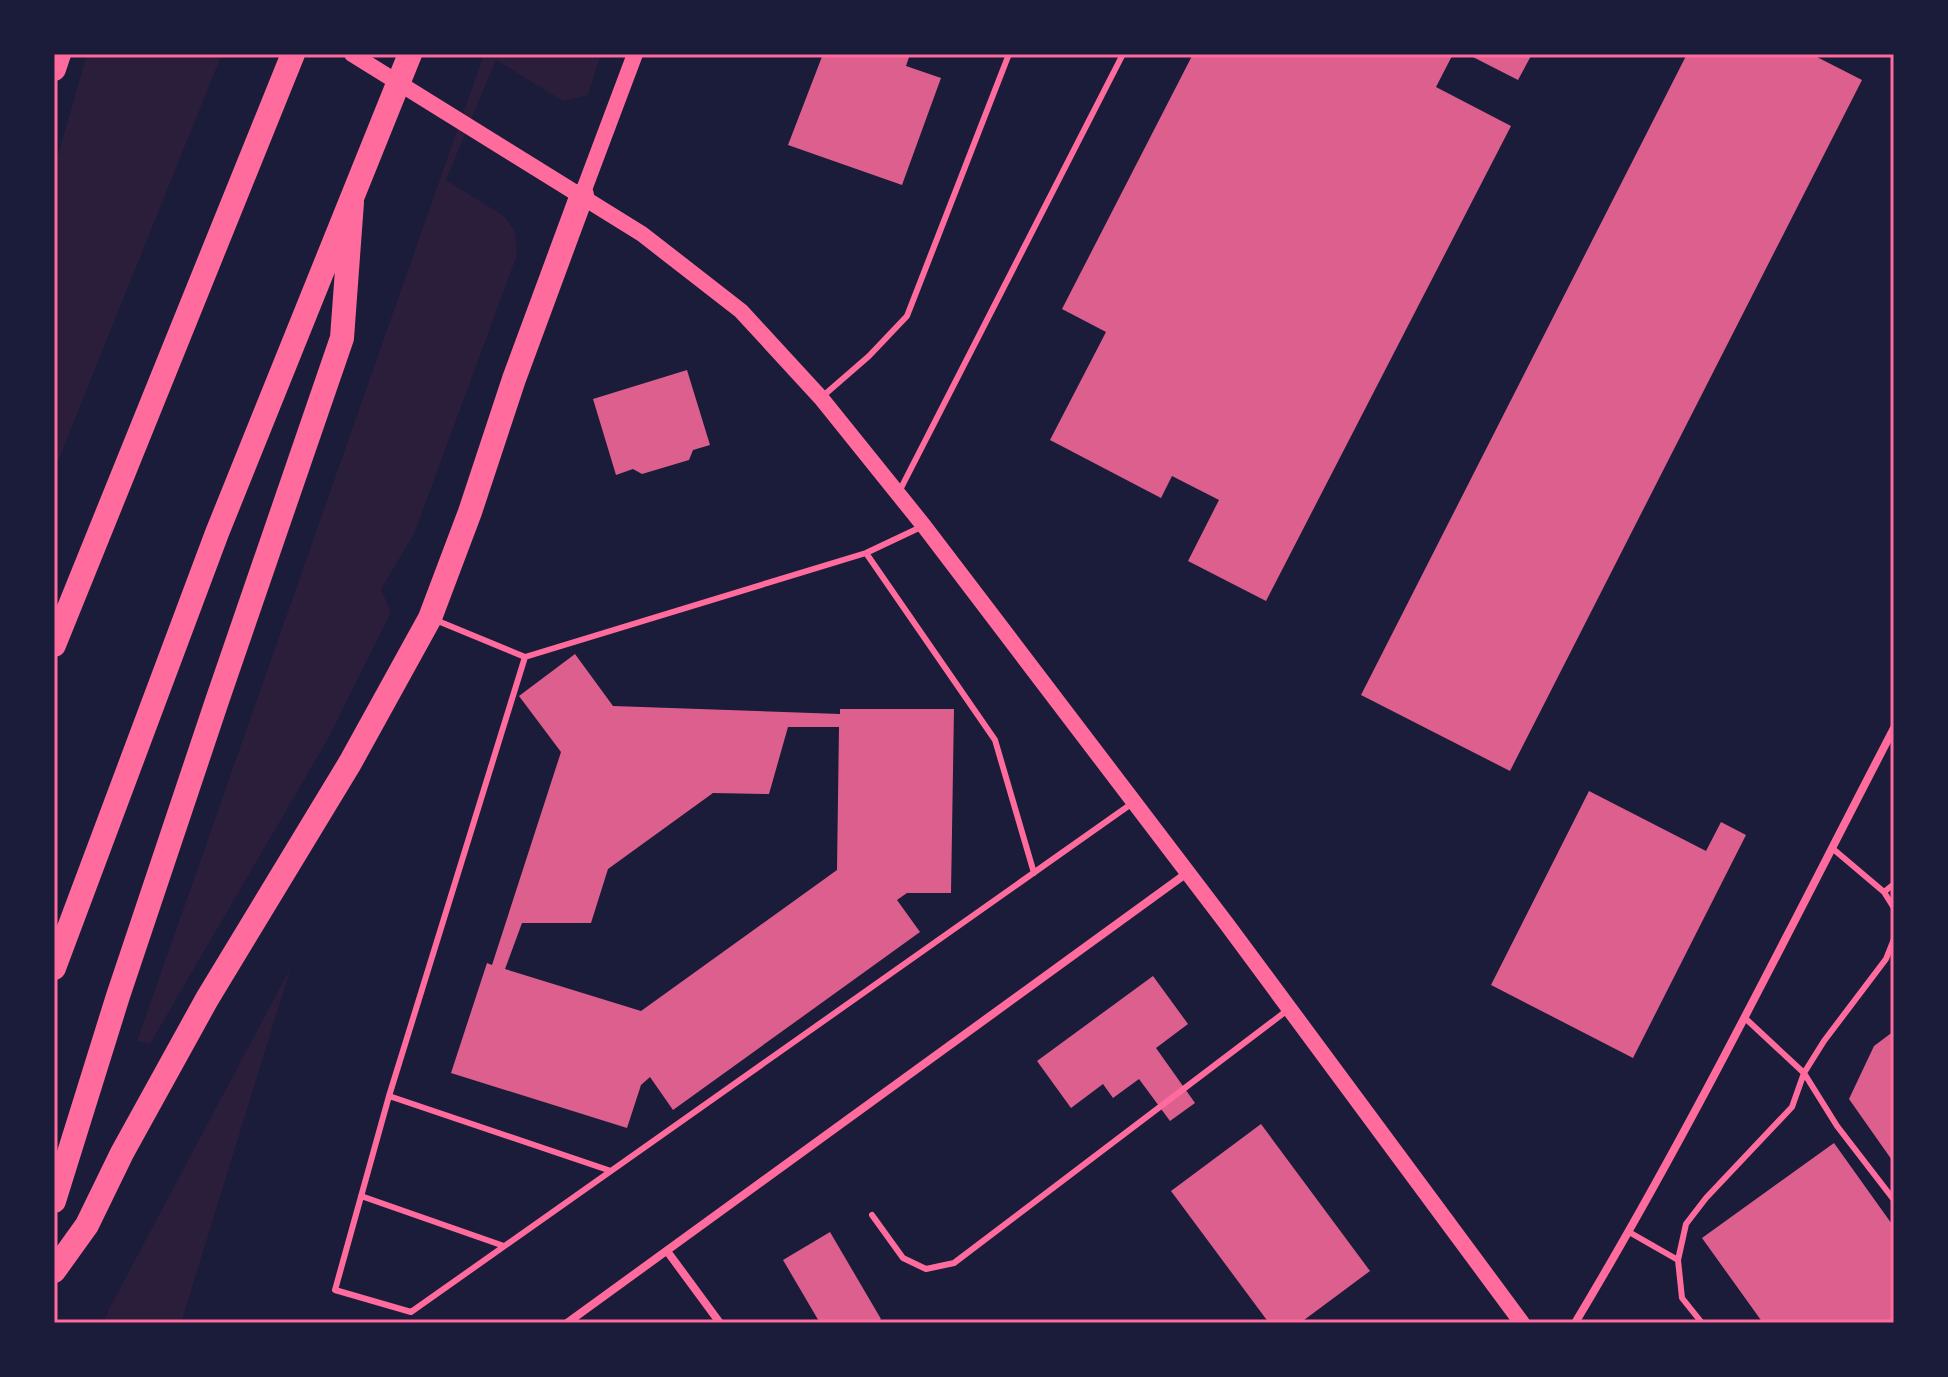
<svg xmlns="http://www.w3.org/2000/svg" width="1948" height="1377" font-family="Barlow,sans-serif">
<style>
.green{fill:#2a1e3b}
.building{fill:#dd5f8e;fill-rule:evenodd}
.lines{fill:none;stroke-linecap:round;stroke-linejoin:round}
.service{stroke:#ff6b9d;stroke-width:6}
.minor{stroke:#ff6b9d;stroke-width:8}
.secondary{stroke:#ff6b9d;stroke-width:16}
.motorway{stroke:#ff6b9d;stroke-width:24}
.neatline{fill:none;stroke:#ff6b9d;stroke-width:3}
</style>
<rect width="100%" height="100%" fill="#1b1b3a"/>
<path class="green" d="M 87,54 L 222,54 L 54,471 L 54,169 Z
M 484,54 L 601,54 L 588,95 L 563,101 L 496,60 L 446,180 L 504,216 L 515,231 L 517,255 L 414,534 L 381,589 L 391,612 L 328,739 L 150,1044 L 137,1041 Z
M 291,967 L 181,1323 L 104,1323 L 109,1309 Z"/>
<path class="building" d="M 823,54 L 910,54 L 906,66 L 941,78 L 902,185 L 788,145 Z
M 1193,54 L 1453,54 L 1436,87 L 1511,126 L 1266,601 L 1188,561 L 1219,500 L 1172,476 L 1161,498 L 1050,440 L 1106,332 L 1062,309 Z
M 1467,54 L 1532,54 L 1518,80 Z
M 1687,54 L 1811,54 L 1862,80 L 1510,771 L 1361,695 Z
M 687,370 L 710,445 L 693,450 L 689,460 L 642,474 L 633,469 L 616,475 L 593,399 Z
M 575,654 L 613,706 L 840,714 L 840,709 L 954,709 L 951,893 L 907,893 L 897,900 L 920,932 L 673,1110 L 650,1077 L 641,1085 L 627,1128 L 451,1073 L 487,963 L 492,965 L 561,752 L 519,696 ZM 788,727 L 839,727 L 837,870 L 641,1011 L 505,969 L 522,923 L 591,923 L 608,869 L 713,793 L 769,794 Z
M 1589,791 L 1706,851 L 1721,822 L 1746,835 L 1633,1058 L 1491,985 Z
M 1153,976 L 1188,1024 L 1156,1048 L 1195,1103 L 1170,1121 L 1139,1079 L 1113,1098 L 1103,1084 L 1071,1108 L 1037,1061 Z
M 1894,1031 L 1894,1163 L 1849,1099 L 1874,1046 Z
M 1261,1124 L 1370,1271 L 1300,1323 L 1269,1323 L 1171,1191 Z
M 1834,1143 L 1894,1227 L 1894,1323 L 1763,1323 L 1702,1238 Z
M 830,1232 L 881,1319 L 875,1323 L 820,1323 L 783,1260 Z"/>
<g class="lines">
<path class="service" d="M 823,396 L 869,356 L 907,316 L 1009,54
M 900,490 L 1123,54
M 866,553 L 995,740 L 1034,873
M 433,619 L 525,657 L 866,553 L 921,527
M 525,657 L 389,1096 L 335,1290 L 411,1312 L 1134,802
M 1832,848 L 1884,892 L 1894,908
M 1884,892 L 1894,884
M 1894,939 L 1886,959 L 1824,1041 L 1804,1073 L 1837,1126 L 1894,1200
M 389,1096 L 611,1171
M 361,1196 L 504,1246
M 872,1215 L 903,1258 L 926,1269 L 954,1263 L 1289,1009
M 1629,1232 L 1678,1260
M 1702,1323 L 1682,1298 L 1678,1260 L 1686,1224 L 1706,1198 L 1792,1107 L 1804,1073 L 1745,1018"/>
<path class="minor" d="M 667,1251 L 720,1323
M 567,1323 L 1187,873
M 1575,1323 C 1691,1130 1790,928 1894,728"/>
<path class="secondary" d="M 352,54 L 642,234 L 741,311 L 821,398 L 924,526 L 1226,923 L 1522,1323
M 582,195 L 635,54"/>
<path class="motorway" d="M 54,69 L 59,54
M 54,645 L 293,54
M 54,968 L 217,533 L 410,54
M 54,1201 L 118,996 L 218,698 L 342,338 L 352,202
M 54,1271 L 87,1225 L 122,1153 L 207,999 L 350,763 L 430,618 L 470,512 L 514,379 L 582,195"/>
</g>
<rect width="1948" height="1377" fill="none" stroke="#1b1b3a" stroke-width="112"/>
<rect x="56" y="56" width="1836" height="1265" class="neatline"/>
</svg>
